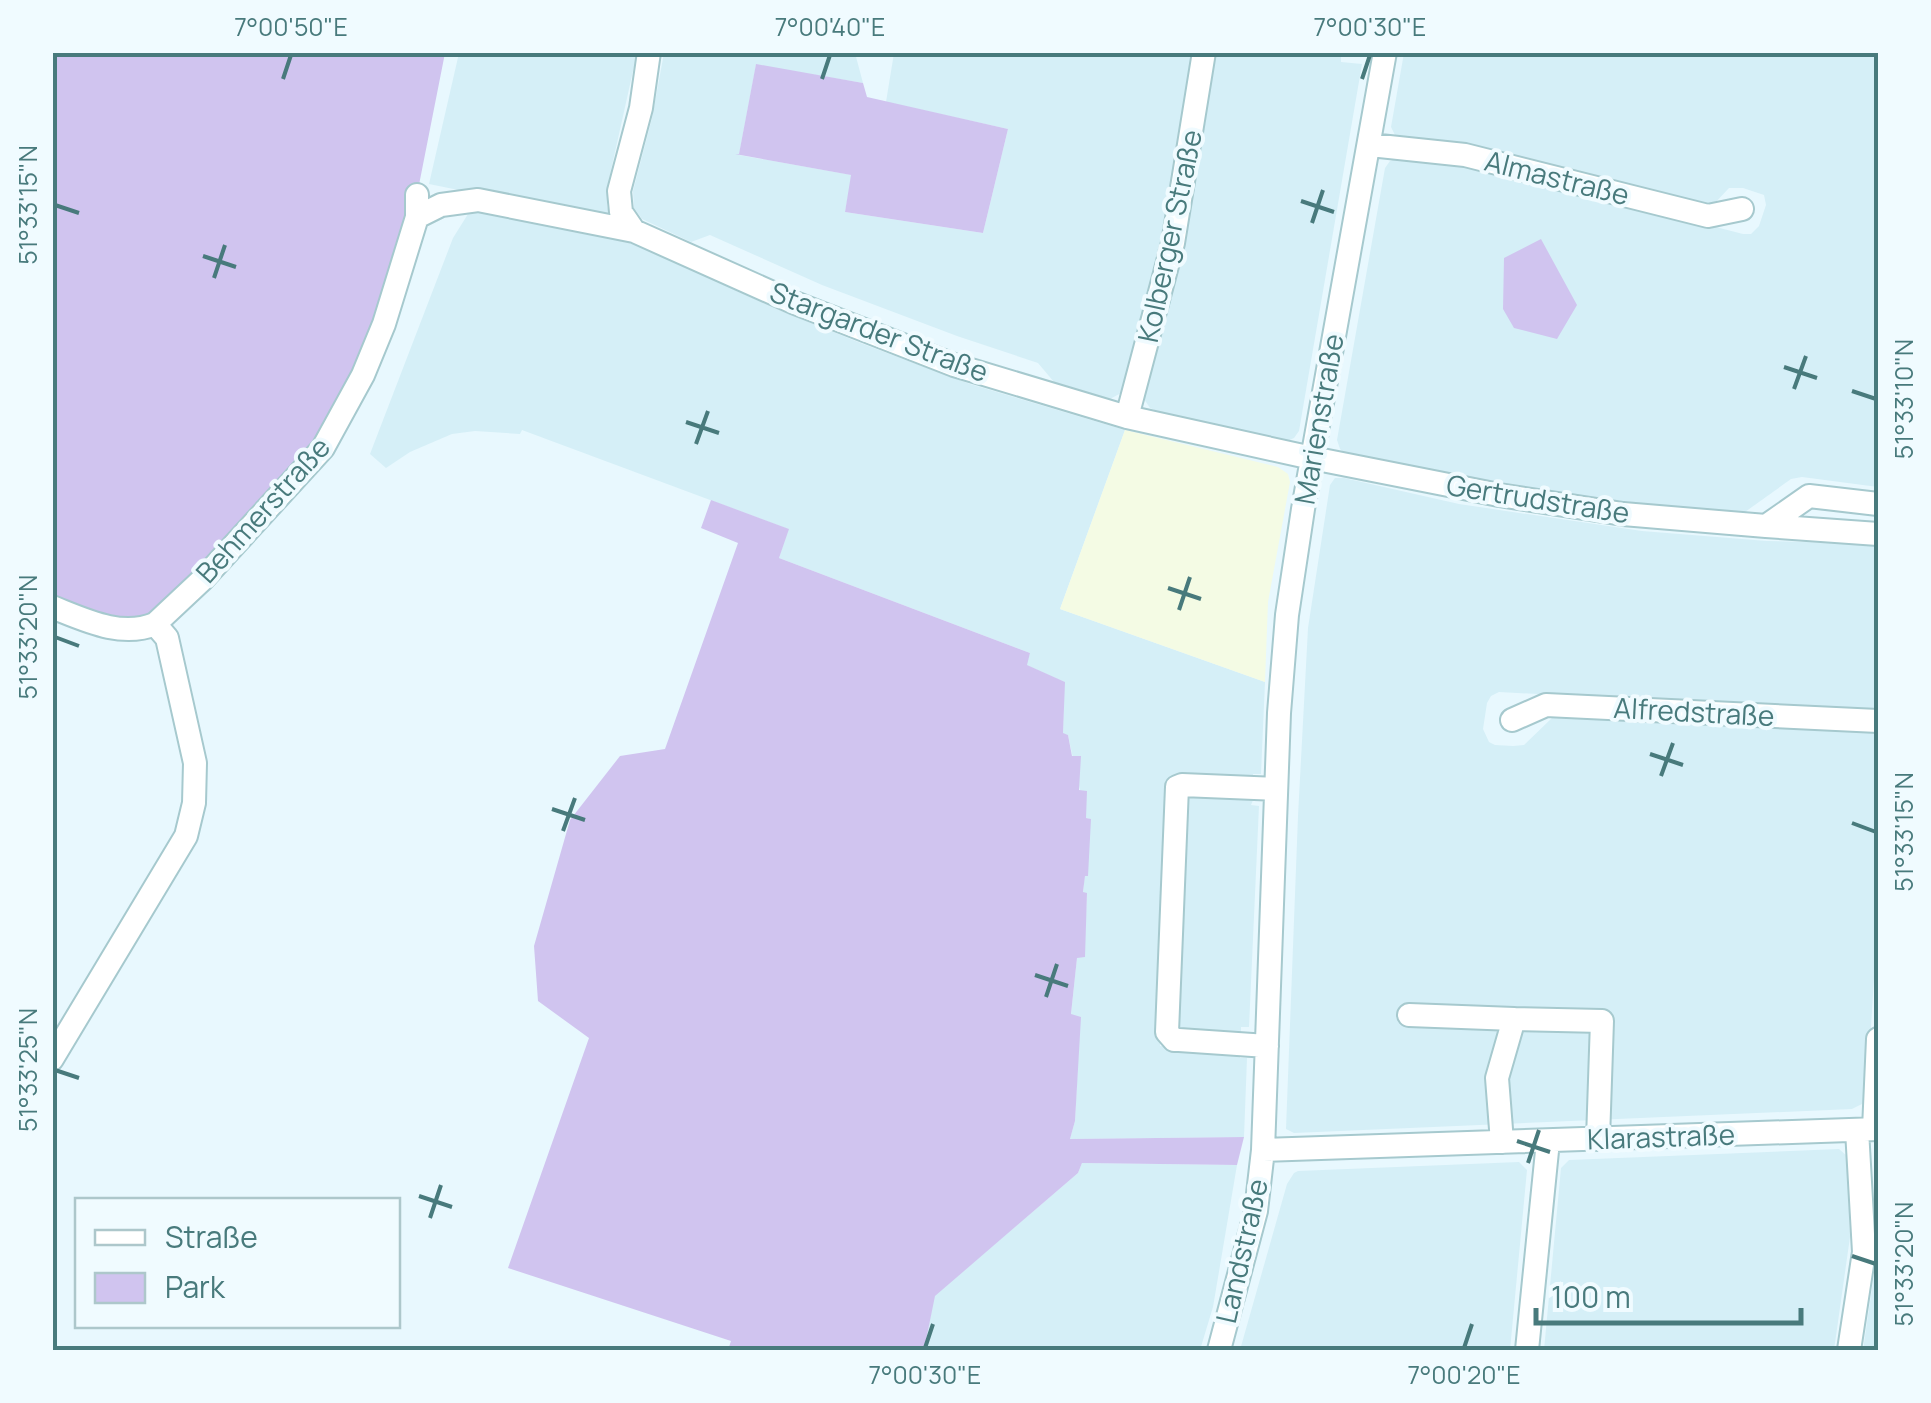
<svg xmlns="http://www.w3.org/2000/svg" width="1931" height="1403" font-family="Manrope,sans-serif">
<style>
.residential{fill:#d5eff7}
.education{fill:#f4fbe4}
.green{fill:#d0c4ef}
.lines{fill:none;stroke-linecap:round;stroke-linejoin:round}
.minor-casing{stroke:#a6c9ce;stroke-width:26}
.minor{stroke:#fff;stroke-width:22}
.ticks{fill:none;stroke:#487a7c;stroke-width:4}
.labels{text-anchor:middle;stroke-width:8;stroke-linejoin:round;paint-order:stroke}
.street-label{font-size:28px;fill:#487a7c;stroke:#f0fbff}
.neatline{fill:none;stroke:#487a7c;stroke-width:4}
.ticks-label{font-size:25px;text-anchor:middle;fill:#487a7c}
</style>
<rect width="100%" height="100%" fill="#e8f8fe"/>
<path class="residential" d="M 459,53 L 637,53 L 607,188 L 607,206 L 612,221 L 429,184 Z
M 664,53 L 855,53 L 863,83 L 756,65 L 739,155 L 852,175 L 845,212 L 983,233 L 1008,129 L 886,102 L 894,53 L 1193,53 L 1174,183 L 1138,337 L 1123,392 L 1110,399 L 1054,382 L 1038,363 L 957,336 L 822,285 L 710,235 L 691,242 L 642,219 L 634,208 L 633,191 L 652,118 Z
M 1214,53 L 1341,53 L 1341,62 L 1362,64 L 1299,431 L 1294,438 L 1285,442 L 1161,413 L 1150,408 L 1144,399 L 1187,220 L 1206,119 Z
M 1404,53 L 1878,52 L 1878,487 L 1802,477 L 1791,479 L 1745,512 L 1738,513 L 1637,503 L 1552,492 L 1453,475 L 1343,452 L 1340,449 L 1337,440 L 1385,168 L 1390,161 L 1395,159 L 1464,166 L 1541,182 L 1743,234 L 1751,234 L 1759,226 L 1766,205 L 1764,195 L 1743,188 L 1729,188 L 1714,204 L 1708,205 L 1396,137 L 1391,127 Z
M 473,206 L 626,240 L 779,310 L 863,344 L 970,384 L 1125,430 L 1060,609 L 1265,682 L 1261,774 L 1253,774 L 1253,779 L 1173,779 L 1160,1046 L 1243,1050 L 1240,1053 L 1240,1058 L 1247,1058 L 1244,1137 L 1070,1139 L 1075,1121 L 1080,1018 L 1071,1015 L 1077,957 L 1084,957 L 1087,893 L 1083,893 L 1090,819 L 1086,818 L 1068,735 L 1063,734 L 1064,682 L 1026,665 L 1030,653 L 779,558 L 788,529 L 522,430 L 520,434 L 475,431 L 452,434 L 410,452 L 386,468 L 370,454 L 453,238 Z
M 1335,478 L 1344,478 L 1459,504 L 1642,531 L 1767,541 L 1878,544 L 1878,712 L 1499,692 L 1491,696 L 1487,703 L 1483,729 L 1489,742 L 1495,745 L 1513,746 L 1524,745 L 1553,717 L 1560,715 L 1878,731 L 1878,912 L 1867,1093 L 1862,1104 L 1852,1109 L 1294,1133 L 1286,1129 L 1298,816 L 1308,628 L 1330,485 Z
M 1198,795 L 1254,798 L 1251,805 L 1259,806 L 1249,1027 L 1241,1027 L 1241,1032 L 1244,1035 L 1189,1032 L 1177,1026 L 1186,803 L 1190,798 Z
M 1839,1149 L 1847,1156 L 1850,1237 L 1834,1350 L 1544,1350 L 1561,1168 L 1569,1160 Z
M 1519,1162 L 1527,1170 L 1510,1350 L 1240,1350 L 1287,1184 L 1294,1173 L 1298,1171 Z
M 1082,1163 L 1237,1165 L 1213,1307 L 1200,1350 L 924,1350 L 934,1296 L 1078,1173 Z
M 1878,1242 L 1878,1350 L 1863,1350 L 1877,1254 Z"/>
<path class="education" d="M 1125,430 L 1278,467 L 1288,474 L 1290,482 L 1268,602 L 1265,682 L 1060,609 Z"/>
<path class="green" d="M 52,53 L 445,53 L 417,195 L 343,415 L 153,623 L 53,607 Z
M 756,64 L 863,83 L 867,97 L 1008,129 L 983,233 L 845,212 L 851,175 L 735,154 L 739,154 Z
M 1541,239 L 1577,305 L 1557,339 L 1514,328 L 1503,309 L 1504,258 Z
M 711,500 L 789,529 L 779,558 L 1030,653 L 1027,665 L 1065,682 L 1063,733 L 1068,735 L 1072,756 L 1081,756 L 1079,790 L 1087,791 L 1086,818 L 1091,819 L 1088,876 L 1085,876 L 1083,892 L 1087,893 L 1085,957 L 1077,958 L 1071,1014 L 1081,1017 L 1075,1121 L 1070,1139 L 1244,1137 L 1237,1165 L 1082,1163 L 1078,1173 L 935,1296 L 924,1350 L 728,1350 L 731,1341 L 508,1268 L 589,1038 L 538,1001 L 534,946 L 570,820 L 620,756 L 665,749 L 738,543 L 701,528 Z"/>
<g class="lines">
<g class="minor-casing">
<path id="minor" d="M 649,52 L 641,108 L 619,191 L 621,212 L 634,231 L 795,303 L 954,365 L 1127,417 L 1312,458 L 1499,495 L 1623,514 L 1766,526 L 1809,496 L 1878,504
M 1370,145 L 1465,155 L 1708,216 L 1742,209
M 417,217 L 441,205 L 478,200 L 634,231
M 1127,417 L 1173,243 L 1204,52
M 1766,526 L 1878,534
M 52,607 C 85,620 121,638 155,624 L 203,579 L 323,448 L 363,375 L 384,324 L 417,217 L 417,195
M 1512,720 L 1546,705 L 1878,721
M 1409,1015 L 1514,1019
M 1267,1046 L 1179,1040 L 1174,1040 L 1167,1032 L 1177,787 L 1182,785 L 1276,789
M 52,1059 L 186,836 L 194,803 L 195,763 L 167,638 L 155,624
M 1874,1129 L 1878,1039
M 1502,1142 L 1497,1078 L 1514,1019 L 1602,1021 L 1598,1139
M 1263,1150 L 1878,1129
M 1219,1350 L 1256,1211 L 1263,1150 L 1279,713 L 1287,615 L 1303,509 L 1385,52
M 1527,1350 L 1548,1141
M 1849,1350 L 1864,1252 L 1857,1130"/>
</g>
<use href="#minor" class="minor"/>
</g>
<path class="ticks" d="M 283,79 L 291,55M 822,79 L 830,55M 1362,79 L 1370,55M 1301,201 L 1334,212M 55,205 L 79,213M 1312,223 L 1323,190M 203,256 L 236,267M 214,278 L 225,245M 1784,367 L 1817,378M 1794,389 L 1806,356M 1852,391 L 1876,399M 686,422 L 719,433M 696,444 L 708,411M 1168,588 L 1201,599M 1179,610 L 1190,577M 55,637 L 79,646M 1650,754 L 1683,765M 1661,776 L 1673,743M 552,809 L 585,820M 1852,823 L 1876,832M 563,831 L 575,798M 1035,975 L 1068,986M 1046,997 L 1057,964M 55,1070 L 79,1078M 1517,1141 L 1550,1152M 1528,1163 L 1539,1130M 419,1196 L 452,1207M 430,1218 L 441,1185M 1852,1256 L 1876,1264M 925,1348 L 933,1324M 1464,1348 L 1472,1324"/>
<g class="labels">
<g class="street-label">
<text transform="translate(1557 178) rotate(14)" y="10">Almastraße</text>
<text transform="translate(1170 236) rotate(-78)" y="10">Kolberger Straße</text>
<text transform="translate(879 332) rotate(21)" y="10">Stargarder Straße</text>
<text transform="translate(1319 419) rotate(-80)" y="10">Marienstraße</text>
<text transform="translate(1538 499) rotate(9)" y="10">Gertrudstraße</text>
<text transform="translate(263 510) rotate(-48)" y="10">Behmerstraße</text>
<text transform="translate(1694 712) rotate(3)" y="10">Alfredstraße</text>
<text transform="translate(1661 1137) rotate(-2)" y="10">Klarastraße</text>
<text transform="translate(1242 1251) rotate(-77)" y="10">Landstraße</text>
</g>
</g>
<rect width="1931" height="1403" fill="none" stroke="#f0fbff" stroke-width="110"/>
<rect x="75" y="1198" width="325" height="130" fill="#f0fbff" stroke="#adc7cb" stroke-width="2.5"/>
<rect x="95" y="1230" width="50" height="15" fill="#ffffff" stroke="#adc7cb" stroke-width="2.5"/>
<text x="165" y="1248" font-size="30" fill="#487a7c">Straße</text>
<rect x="95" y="1273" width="50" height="30" fill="#d0c4ef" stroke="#adc7cb" stroke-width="2.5"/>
<text x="165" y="1298" font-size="30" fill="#487a7c">Park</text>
<path d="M1536 1308v15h265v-15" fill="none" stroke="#487a7c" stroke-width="5"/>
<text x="1551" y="1308" font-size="30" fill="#487a7c" stroke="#f0fbff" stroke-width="8" paint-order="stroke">100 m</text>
<rect x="55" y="55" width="1821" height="1293" class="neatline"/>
<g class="ticks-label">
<text x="291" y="36">7°00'50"E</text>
<text x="830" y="36">7°00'40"E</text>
<text x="1370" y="36">7°00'30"E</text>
<text transform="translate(28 205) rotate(-90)" y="9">51°33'15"N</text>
<text transform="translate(1904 399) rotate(-90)" y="9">51°33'10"N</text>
<text transform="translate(28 637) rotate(-90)" y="9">51°33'20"N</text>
<text transform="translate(1904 832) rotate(-90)" y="9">51°33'15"N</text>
<text transform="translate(28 1070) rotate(-90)" y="9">51°33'25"N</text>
<text transform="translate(1904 1264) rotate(-90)" y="9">51°33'20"N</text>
<text x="925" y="1384">7°00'30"E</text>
<text x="1464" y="1384">7°00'20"E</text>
</g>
</svg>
